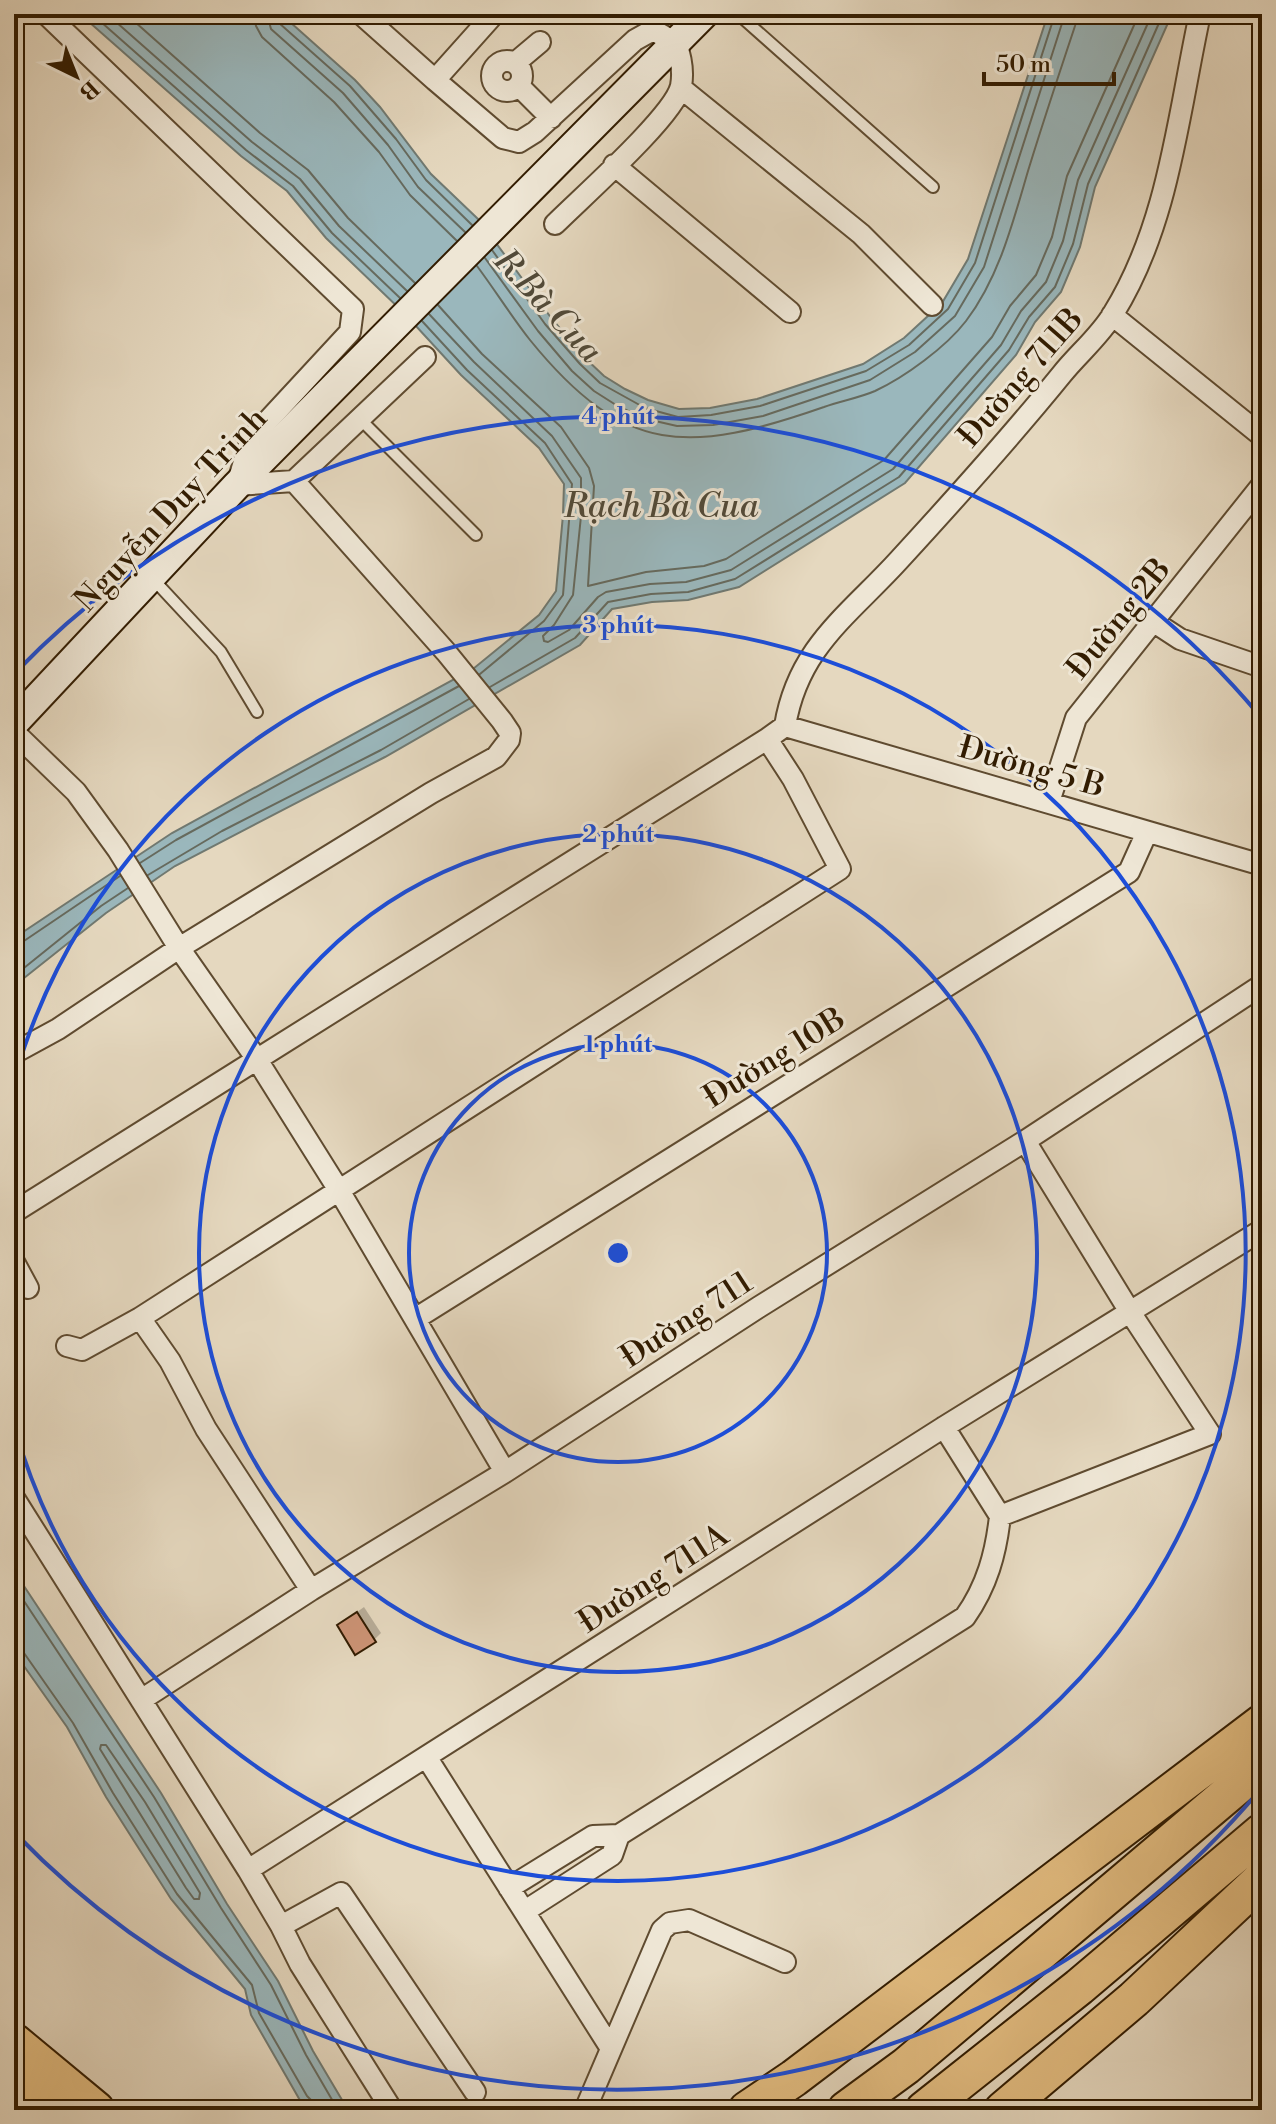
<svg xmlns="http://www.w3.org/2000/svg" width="1276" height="2124" font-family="'Libre Bodoni',serif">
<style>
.water{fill:#9ab7bc;stroke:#707971;stroke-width:2}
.shadow{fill:#0003}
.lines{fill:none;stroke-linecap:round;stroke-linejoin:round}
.shore{stroke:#666a5e;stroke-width:2}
.building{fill:#cc9375;stroke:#321c01;stroke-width:2}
.lane-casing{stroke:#5f4b30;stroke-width:14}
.street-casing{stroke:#5f4b30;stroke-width:24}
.secondary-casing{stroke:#321c01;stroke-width:32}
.primary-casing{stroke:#321c01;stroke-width:34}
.highway-casing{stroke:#321c01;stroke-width:40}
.lane{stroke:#eee6d5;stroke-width:10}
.street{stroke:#eee6d5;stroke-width:20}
.secondary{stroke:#eee6d5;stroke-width:28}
.primary{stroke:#e2bc80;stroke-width:30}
.highway{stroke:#e2bc80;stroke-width:36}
.ring{fill:none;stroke:#1d4ed8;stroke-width:4}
.labels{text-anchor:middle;stroke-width:6;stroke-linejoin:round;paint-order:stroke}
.street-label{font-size:32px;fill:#321c01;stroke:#eee6d5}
.water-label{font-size:34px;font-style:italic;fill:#514a39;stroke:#eee6d5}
.centre{fill:#1d4ed8;stroke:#eee6d5;stroke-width:4}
.ring-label{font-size:24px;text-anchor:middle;font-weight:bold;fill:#1d4ed8;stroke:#eee6d5;stroke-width:6;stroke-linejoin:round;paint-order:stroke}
</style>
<rect width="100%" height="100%" fill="#e5d8bf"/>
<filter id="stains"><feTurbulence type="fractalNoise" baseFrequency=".0025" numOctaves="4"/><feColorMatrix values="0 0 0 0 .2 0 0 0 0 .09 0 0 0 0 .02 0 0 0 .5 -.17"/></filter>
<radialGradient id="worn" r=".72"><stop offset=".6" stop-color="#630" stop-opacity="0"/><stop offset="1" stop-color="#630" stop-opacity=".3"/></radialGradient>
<path class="water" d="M 80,14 L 281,14 L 355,80 L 380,107 L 431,174 L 479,220 L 552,319 L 585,358 L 604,376 L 625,389 L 648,400 L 679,409 L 710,408 L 757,399 L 863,364 L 904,338 L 942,303 L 968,259 L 1048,14 L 1172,14 L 1095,187 L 1080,247 L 1061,292 L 1035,322 L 1016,355 L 905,483 L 739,587 L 688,600 L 652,602 L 612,609 L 580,645 L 385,757 L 175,866 L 106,913 L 14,986 L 14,938 L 172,833 L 473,669 L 539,615 L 556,591 L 563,515 L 564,484 L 539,448 L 461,375 L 404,313 L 326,238 L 287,191 L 241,156 Z
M 14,1571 L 161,1793 L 227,1904 L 278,1981 L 313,2051 L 348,2110 L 311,2110 L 301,2102 L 251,2015 L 245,1989 L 171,1899 L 106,1797 L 67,1727 L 14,1652 Z"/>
<path class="shadow" d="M 364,1607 L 381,1633 L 374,1640 L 339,1625 Z"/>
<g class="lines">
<path class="shore" d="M 92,14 L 246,150 L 293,186 L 332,233 L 400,298
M 107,14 L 252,142 L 300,179 L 339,226 L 407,291
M 126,14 L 260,133 L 308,170 L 348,218 L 415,283
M 254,14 L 256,26 L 262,37 L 334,102 L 379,152 L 410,195 L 457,241
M 267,14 L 271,29 L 343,93 L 388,145 L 418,187 L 465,232
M 277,14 L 279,23 L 350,86 L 396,139 L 426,180 L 472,225
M 492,250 L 545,324 L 580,364 L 600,383 L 645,408 L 678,417 L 711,415 L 760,406 L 866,371 L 909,345 L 948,309 L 975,263 L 1055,14
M 485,258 L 538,331 L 572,371 L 594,391 L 616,405 L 642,418 L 677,426 L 713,425 L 763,416 L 870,380 L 915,352 L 955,316 L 984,267 L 1065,14
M 477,266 C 495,290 511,316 530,340 C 625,457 689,454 824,407 C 840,401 859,398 875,391 C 905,377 946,347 966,321 C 999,278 1013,222 1028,171 C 1043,122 1059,74 1075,26 L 1077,14
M 438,305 L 482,354 L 561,427 L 589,468 L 594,486 L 588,586 L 646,572 L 704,566 L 726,559 L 884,460 L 992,337 L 1010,306 L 1036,275 L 1052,237 L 1067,176 L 1139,14
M 429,314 L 474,362 L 552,436 L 581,478 L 581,516 L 573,595 L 554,625 L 543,636 L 544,641 L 548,642 L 569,630 L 598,597 L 606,592 L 650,584 L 686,582 L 731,570 L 893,469 L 1001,345 L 1021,311 L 1046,282 L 1063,241 L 1078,180 L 1152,14
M 422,321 L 467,370 L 545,443 L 572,484 L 563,595 L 544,621 L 480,674
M 490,687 L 575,638 L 608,602 L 651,594 L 688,592 L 735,579 L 899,477 L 1009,350 L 1029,317 L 1055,287 L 1073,244 L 1088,184 L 1163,14
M 140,863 L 176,840 L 459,686
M 148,875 L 222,831 L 381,750 L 469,699
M 14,944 L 21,943 L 120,876
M 14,976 L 101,906 L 128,888
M 14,1586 L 154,1797 L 221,1908 L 271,1985 L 306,2055 L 338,2110
M 14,1649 L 24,1653 L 73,1723 L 113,1793 L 177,1894 L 252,1985 L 259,2013 L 307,2096 L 314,2103 L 315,2110
M 101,1745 L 106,1745 L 145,1802 L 200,1893 L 199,1899 L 194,1899 L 186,1888 L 100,1749 Z"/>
</g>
<path class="building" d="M 357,1612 L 376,1642 L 355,1655 L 337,1625 Z"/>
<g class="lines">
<g class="lane-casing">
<path id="lane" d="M 738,14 L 933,187
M 360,419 L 476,535
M 153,579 L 221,652 L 257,712"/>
</g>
<g class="street-casing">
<path id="street" d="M 46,14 L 353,309 L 350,332 L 251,439 L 237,485 L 294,481 L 425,357
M 361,14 L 435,80 L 494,14
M492 76a15 15 0 1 1 30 0a15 15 0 1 1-30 0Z
M 515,63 L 540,42
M 435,80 L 503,138 L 519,142 L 535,132 L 635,40 L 653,30 L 676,43 C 681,57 684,70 681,86 C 674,116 582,197 555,224
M 519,86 L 551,118
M 681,88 L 861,234 L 932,305
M 614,165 L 790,312
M 1112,315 L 1262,436
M 1154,622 L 1180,639 L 1262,667
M 785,726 C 798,647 849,615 899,560 C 955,499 1010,438 1062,374 C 1078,354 1100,336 1113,314 C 1169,224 1178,115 1200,14
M 785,726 L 1262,865
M 14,732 L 76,792 L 118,850 L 179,948 L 256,1058 L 340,1192 L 505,1472
M 1049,802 L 1076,718 L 1262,485
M 14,1053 L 58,1029 L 179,948 L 431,793 L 496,757 L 509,740 L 510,733 L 502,721 L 446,652 L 294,481
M 14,1212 L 767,739
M 14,1262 L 28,1288
M 140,1318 L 170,1361 L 206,1429 L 311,1590
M 415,1319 L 1129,872 L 1147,832
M 67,1346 L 82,1350 L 140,1318 L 840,869 L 793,779 L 767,739 L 785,726
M 14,1498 L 248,1870 L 944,1427 L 1262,1230
M 1000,1516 L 1210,1434 L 1130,1312 L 1025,1141
M 141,1700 L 311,1590 L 505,1472 L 759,1307 L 1025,1141 L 1262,985
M 427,1758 L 610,2047
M 248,1870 L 281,1926 L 341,1893 L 475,2092
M 509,1888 L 593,1836 L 619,1835
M 525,1911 L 612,1855 L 619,1835 L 965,1617 C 987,1586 996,1553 1000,1516 L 944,1427
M 281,1926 L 300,1964 L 392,2110
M 585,2110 L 662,1930 L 670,1923 L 689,1920 L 785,1962"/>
</g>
<g class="secondary-casing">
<path id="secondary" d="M 14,723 L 237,485 L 704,14"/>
</g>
<g class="primary-casing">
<path id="primary" d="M 14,2079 L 46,2110"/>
</g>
<g class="highway-casing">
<path id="highway" d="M 14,2042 L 96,2110
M 14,2098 L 25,2110
M 747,2110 L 794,2078 L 1262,1723
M 846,2110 L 906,2066 L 1262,1765
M 924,2110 L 1079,1987 L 1262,1832
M 1003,2110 L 1134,1999 L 1262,1879"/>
</g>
<use href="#lane" class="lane"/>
<use href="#street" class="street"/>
<use href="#secondary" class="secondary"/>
<use href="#primary" class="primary"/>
<use href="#highway" class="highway"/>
</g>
<g class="ring">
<circle cx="618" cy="1253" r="209"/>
<circle cx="618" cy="1253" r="419"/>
<path d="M14 1080A628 628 0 1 1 14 1426"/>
<path d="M1259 1791A837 837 0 0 1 16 1834M16 672A837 837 0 0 1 1259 715"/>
</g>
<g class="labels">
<g class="street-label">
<text transform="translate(1020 377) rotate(-49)" y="11">Đường 711B</text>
<text transform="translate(170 509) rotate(-47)" y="11">Nguyễn Duy Trinh</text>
<text transform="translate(1118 618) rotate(-51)" y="11">Đường 2B</text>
<text transform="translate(1032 766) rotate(16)" y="11">Đường 5 B</text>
<text transform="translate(774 1057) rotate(-32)" y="11">Đường 10B</text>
<text transform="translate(686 1319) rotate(-33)" y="11">Đường 711</text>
<text transform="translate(653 1578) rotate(-33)" y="11">Đường 711A</text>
</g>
<g class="water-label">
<text transform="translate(549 305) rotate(47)" y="12">R.Bà Cua</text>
<text x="661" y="517">Rạch Bà Cua</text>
</g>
</g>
<circle cx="618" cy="1253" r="12" class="centre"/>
<g class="ring-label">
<text x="618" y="424">4 phút</text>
<text x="618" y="633">3 phút</text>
<text x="618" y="842">2 phút</text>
<text x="618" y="1052">1 phút</text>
</g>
<rect width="1276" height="2124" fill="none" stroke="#e5d8bf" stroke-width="48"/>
<rect x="16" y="16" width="1244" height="2092" fill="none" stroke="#321c01" stroke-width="4"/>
<rect x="24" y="24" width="1228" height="2076" fill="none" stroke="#321c01" stroke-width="2"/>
<g transform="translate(76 76) rotate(137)" stroke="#eee6d5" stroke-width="6" paint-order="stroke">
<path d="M0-6L14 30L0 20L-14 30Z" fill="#321c01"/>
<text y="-12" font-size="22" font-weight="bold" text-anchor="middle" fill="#321c01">B</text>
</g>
<path d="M984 72v12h130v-12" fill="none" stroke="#321c01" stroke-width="4"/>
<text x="996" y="72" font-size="24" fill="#321c01" stroke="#eee6d5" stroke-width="6" paint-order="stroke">50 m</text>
<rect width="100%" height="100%" filter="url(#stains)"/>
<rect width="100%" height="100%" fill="url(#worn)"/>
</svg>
